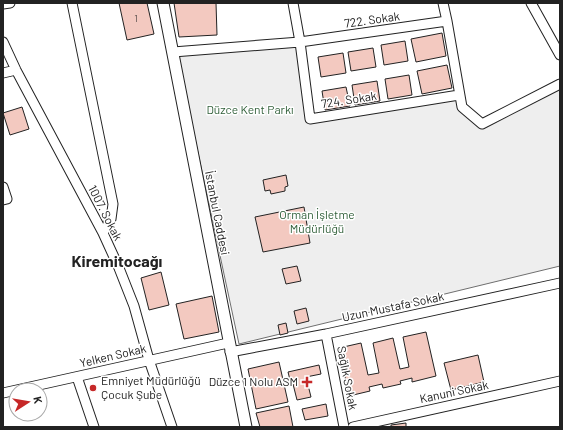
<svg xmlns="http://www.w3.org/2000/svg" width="563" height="430" font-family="Barlow,sans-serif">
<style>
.green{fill:#eee;stroke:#6f6f6f}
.building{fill:#f3c9c0;stroke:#222}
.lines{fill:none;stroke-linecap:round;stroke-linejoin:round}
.minor-casing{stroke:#222;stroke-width:11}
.major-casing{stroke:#222;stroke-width:13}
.minor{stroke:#fff;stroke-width:9}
.major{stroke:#fff;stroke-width:11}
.poi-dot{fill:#c62828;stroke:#fff;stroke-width:1.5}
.labels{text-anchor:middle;stroke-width:3;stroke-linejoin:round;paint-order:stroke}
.number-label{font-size:10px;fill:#564c4a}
.street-label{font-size:12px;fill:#222;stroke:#fff}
.park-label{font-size:12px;fill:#2f5e38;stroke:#fff}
.poi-label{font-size:12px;fill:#222;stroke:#fff;text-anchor:start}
.district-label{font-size:16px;font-weight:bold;fill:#222;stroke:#fff}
</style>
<rect width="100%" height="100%" fill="#fff"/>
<path class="green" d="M 296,46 L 309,121 L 455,99 L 480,126 L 560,87 L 560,266 L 239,344 L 177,55 Z"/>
<path class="building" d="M 119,3 L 147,3 L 154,34 L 127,40 Z
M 174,3 L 216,3 L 217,35 L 179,37 Z
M 442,33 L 446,56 L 416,62 L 411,39 Z
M 405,41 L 408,61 L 384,65 L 381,45 Z
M 373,48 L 376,67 L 351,71 L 348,52 Z
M 343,53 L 346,73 L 321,77 L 318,57 Z
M 447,65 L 452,88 L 422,94 L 417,71 Z
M 409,75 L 412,95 L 388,99 L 385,79 Z
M 377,81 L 380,101 L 355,105 L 352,85 Z
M 346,87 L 350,106 L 325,110 L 322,91 Z
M 22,107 L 29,129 L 10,135 L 3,113 Z
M 286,175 L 288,186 L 285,187 L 285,191 L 271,194 L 270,190 L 265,191 L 263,180 Z
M 304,207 L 310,243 L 263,252 L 255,217 Z
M 297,266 L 301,281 L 286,284 L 282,269 Z
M 161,272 L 169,305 L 149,310 L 141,278 Z
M 212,296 L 219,332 L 184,339 L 176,304 Z
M 306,308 L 309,321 L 297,324 L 294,311 Z
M 286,323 L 288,333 L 280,335 L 278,325 Z
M 426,332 L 436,376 L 412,382 L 412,378 L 400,381 L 401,384 L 383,388 L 382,384 L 369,387 L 370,391 L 349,396 L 339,348 L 361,343 L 368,375 L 379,373 L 373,343 L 393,338 L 400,369 L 409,367 L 403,337 Z
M 478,355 L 484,382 L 451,390 L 444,363 Z
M 279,362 L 288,402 L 256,409 L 248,369 Z
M 319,365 L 321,374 L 306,377 L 311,397 L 297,400 L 292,380 L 290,380 L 288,372 Z
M 326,404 L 328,416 L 305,420 L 302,409 Z
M 289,406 L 293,427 L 260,427 L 256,413 Z
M 406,423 L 406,427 L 391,427 L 391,425 Z"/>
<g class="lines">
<g class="minor-casing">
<path id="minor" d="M 72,3 L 113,204 L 111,219 L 103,233
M 293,3 L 300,42 L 310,119 L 459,95
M 443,3 L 447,21
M 531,3 L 560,55
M 3,4 L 10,3
M 3,42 L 16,70 L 103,233 L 119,268 L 134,306 L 149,360 L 172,427
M 173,52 L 300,42 L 447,21 L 462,107 L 482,124 L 560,84
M 3,73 L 16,70
M 3,187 L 7,199 L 3,200
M 326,334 L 344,427
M 230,352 L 326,334 L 560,283
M 77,377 L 94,427
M 3,393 L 228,343
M 353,427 L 560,381"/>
</g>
<g class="major-casing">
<path id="major" d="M 163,3 L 246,427"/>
</g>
<use href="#minor" class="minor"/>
<use href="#major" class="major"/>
</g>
<g class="poi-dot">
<path d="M305 376h4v4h4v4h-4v4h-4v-4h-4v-4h4z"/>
<circle cx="93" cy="388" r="4"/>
</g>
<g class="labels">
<g class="number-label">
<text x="136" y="22">1</text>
</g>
<g class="street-label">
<text transform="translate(372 20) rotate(-8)" y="4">722. Sokak</text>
<text transform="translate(349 100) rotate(-9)" y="4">724. Sokak</text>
<text transform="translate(105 213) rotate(63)" y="4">1007. Sokak</text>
<text transform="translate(217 213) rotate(79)" y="4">İstanbul Caddesi</text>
<text transform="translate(393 307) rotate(-12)" y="4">Uzun Mustafa Sokak</text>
<text transform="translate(113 356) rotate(-13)" y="4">Yelken Sokak</text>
<text transform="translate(347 378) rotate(79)" y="4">Sağlık Sokak</text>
<text transform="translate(454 392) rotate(-12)" y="4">Kanuni Sokak</text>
</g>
<g class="park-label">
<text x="250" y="114">Düzce Kent Parkı</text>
<text x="317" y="219">Orman İşletme<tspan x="317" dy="14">Müdürlüğü</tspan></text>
</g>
<g class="poi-label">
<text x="101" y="385">Emniyet Müdürlüğü<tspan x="101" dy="14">Çocuk Şube</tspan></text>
<text x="298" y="386" text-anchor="end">Düzce 1 Nolu ASM</text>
</g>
<g class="district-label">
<text x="117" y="267">Kiremitocağı</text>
</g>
</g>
<rect width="563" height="430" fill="none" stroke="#222222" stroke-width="8"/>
<g transform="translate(28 402) rotate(78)"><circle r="19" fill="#ffffff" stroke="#a7a7a7"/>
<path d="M0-3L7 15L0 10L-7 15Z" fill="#c62828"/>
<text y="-6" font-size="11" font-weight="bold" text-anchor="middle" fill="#222222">K</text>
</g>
</svg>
